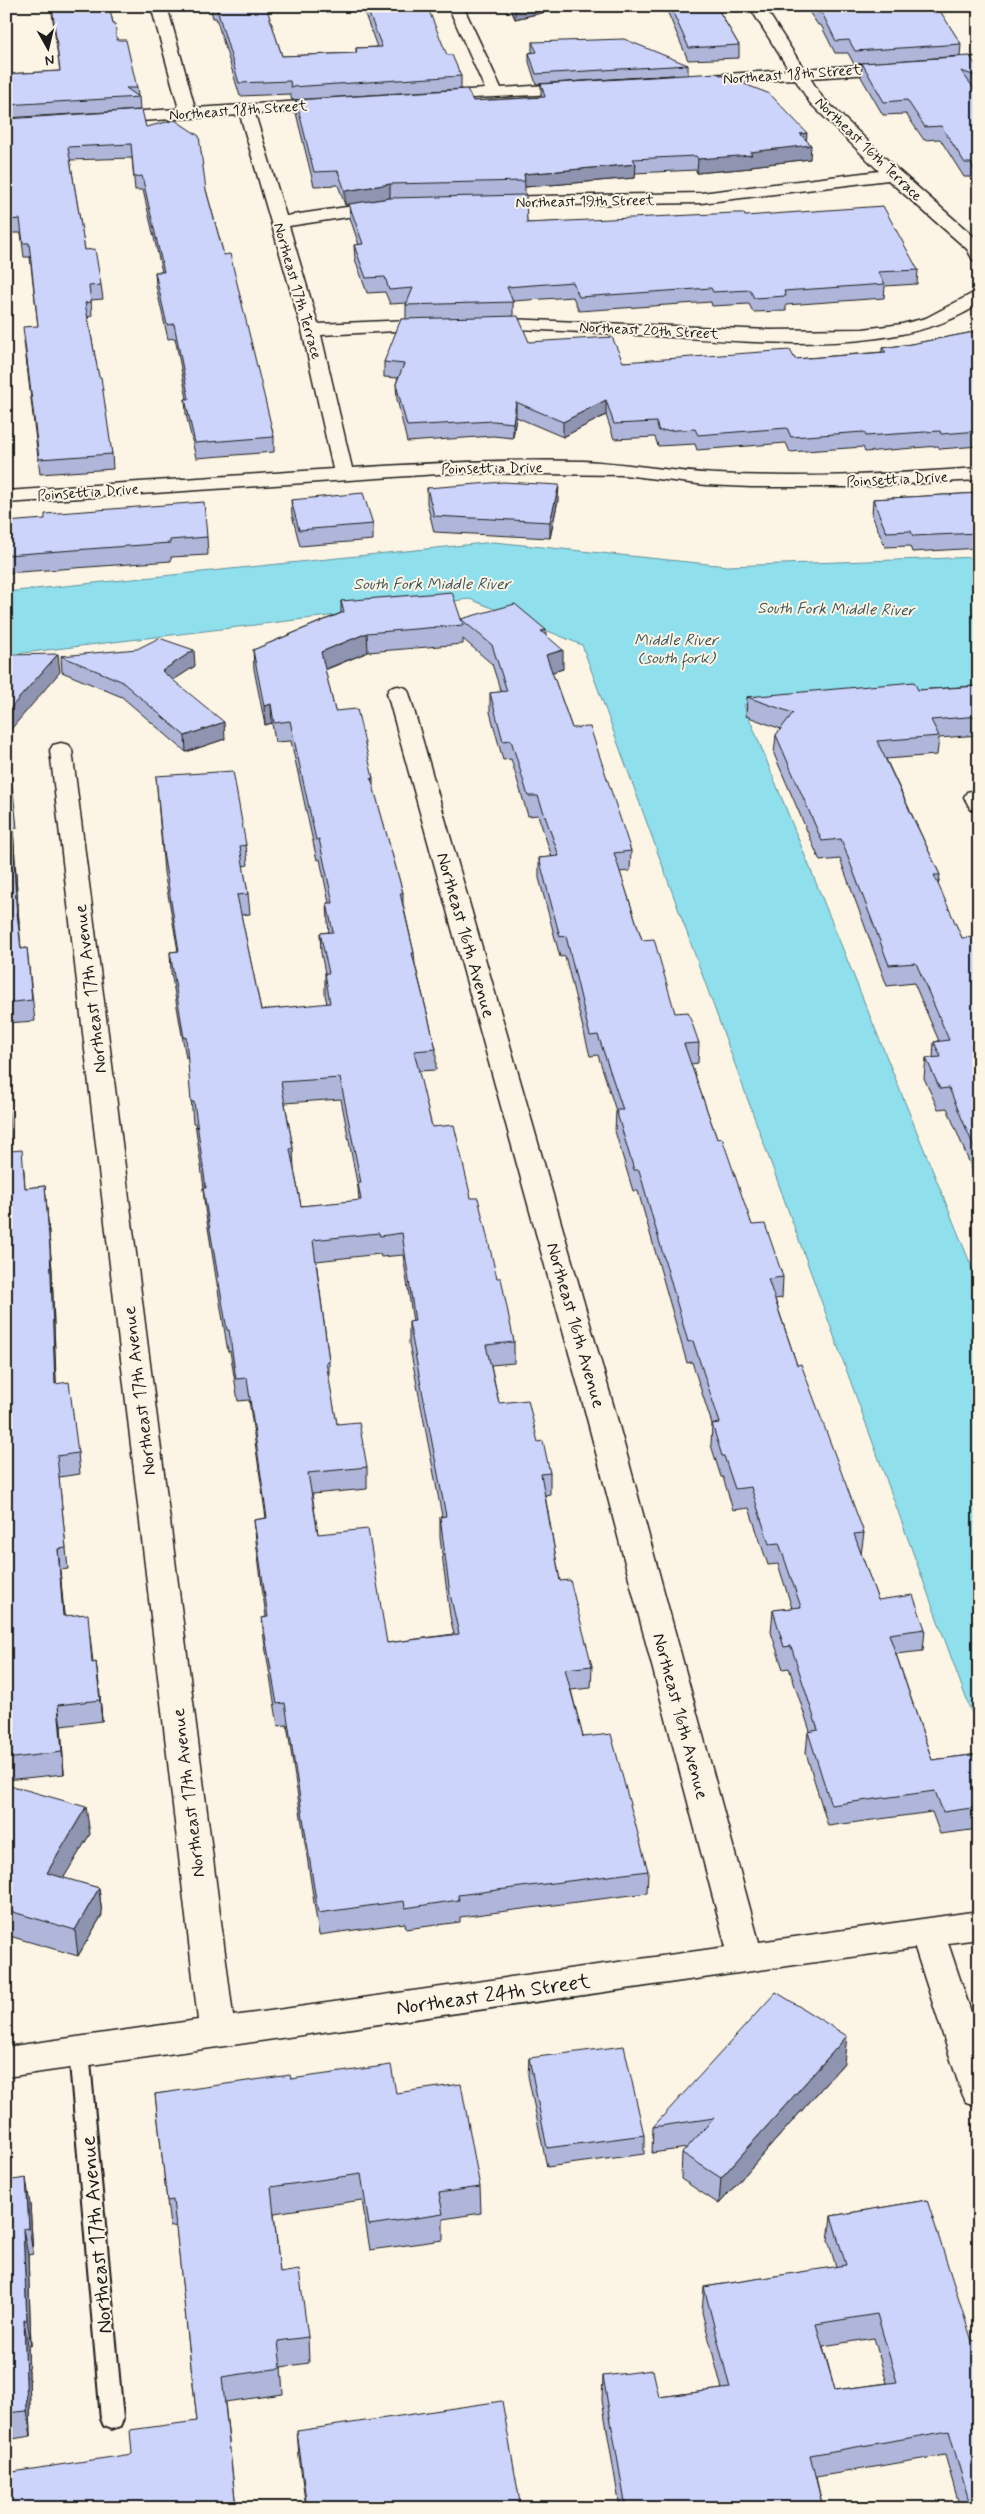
<svg xmlns="http://www.w3.org/2000/svg" width="985" height="2514" font-family="Mynerve,sans-serif">
<style>
.water{fill:#8fdfed;stroke:#619199}
.lines{fill:none;stroke-linecap:round;stroke-linejoin:round}
.service-casing{stroke:#1c1c1c;stroke-width:4}
.minor-casing{stroke:#1c1c1c;stroke-width:3}
.service{fill:#fcf5e5;fill-rule:evenodd}
.minor{fill:#fcf5e5;fill-rule:evenodd}
.wall{fill:#afb6d9;stroke:#1c1c1c;fill-rule:evenodd}
.shaded-wall{fill:#8f94b0;stroke:#1c1c1c}
.building{fill:#ccd4fc;stroke:#1c1c1c;fill-rule:evenodd}
.labels{text-anchor:middle;stroke-width:4;stroke-linejoin:round;paint-order:stroke}
.far-street-label{font-size:15px;fill:#1c1c1c;stroke:#fcf5e5}
.far-water-label{font-size:16px;font-style:italic;fill:#3e565b;stroke:#fcf5e5}
.street-label{font-size:18px;fill:#1c1c1c;stroke:#fcf5e5}
.near-street-label{font-size:21px;fill:#1c1c1c;stroke:#fcf5e5}
</style>
<rect width="100%" height="100%" fill="#fcf5e5"/>
<filter id="ink" filterUnits="userSpaceOnUse"><feTurbulence type="fractalNoise" baseFrequency=".02" numOctaves="2"/><feDisplacementMap in="SourceGraphic" scale="10" xChannelSelector="R" yChannelSelector="G"/><feConvolveMatrix kernelMatrix="1 2 1 2 8 2 1 2 1" color-interpolation-filters="sRGB"/></filter>
<g filter="url(#ink)">
<path class="water" d="M 494,542 L 727,566 L 979,557 L 979,685 L 744,705 L 979,1285 L 979,1720 L 974,1720 L 582,645 L 470,599 L 6,655 L 6,592 Z"/>
<g class="lines">
<g class="service-casing">
<path id="service" d="M 79,2043 L 86,2045 L 89,2051 L 123,2419 L 120,2426 L 112,2429 L 104,2426 L 101,2419 L 69,2051 L 72,2045 Z"/>
</g>
<g class="minor-casing">
<path id="minor" d="M 151,6 L 167,6 L 195,108 L 334,99 L 342,104 L 334,109 L 255,114 L 286,216 L 387,201 L 393,202 L 396,206 L 393,210 L 387,211 L 289,226 L 318,324 L 434,319 L 440,320 L 443,324 L 440,328 L 434,329 L 321,335 L 352,468 C 429,463 506,459 583,461 C 628,463 673,472 718,474 C 805,479 892,474 979,468 L 979,480 L 849,487 L 751,487 L 706,485 L 624,475 L 453,473 L 6,503 L 6,491 L 333,469 L 302,330 L 240,115 L 107,123 L 99,118 L 107,113 L 179,109 Z
M 448,6 L 463,6 L 501,88 L 578,83 L 586,88 L 578,93 L 428,100 L 426,97 L 428,94 L 434,92 L 485,89 Z
M 749,6 L 764,6 L 804,69 L 979,57 L 979,67 L 810,78 L 822,97 L 898,170 L 979,241 L 979,261 L 973,260 L 967,249 L 888,180 L 701,203 L 484,206 L 481,202 L 484,198 L 490,197 L 701,193 L 879,171 L 810,103 L 795,79 L 687,84 L 685,81 L 693,76 L 789,70 Z
M 979,290 L 979,304 C 901,358 748,342 656,336 C 599,333 542,329 485,328 L 479,327 L 476,323 L 479,319 L 485,318 L 769,330 L 863,329 L 902,324 L 926,318 Z
M 398,686 L 406,688 L 409,693 L 615,1411 L 759,1942 L 979,1911 L 979,1939 L 948,1943 L 979,2036 L 979,2106 L 966,2102 L 961,2091 L 915,1948 L 6,2077 L 6,2047 L 198,2020 L 50,750 L 53,745 L 61,743 L 69,745 L 72,750 L 233,2016 L 726,1947 L 585,1411 L 387,693 L 390,688 Z
M 975,790 L 979,791 L 979,812 L 971,810 L 964,797 L 967,792 Z"/>
</g>
<use href="#service" class="service"/>
<use href="#minor" class="minor"/>
</g>
<path class="wall" d="M 51,6 L 109,6 L 117,40 L 137,88 L 138,96 L 139,97 L 140,110 L 6,118 L 6,74 L 60,71 Z
M 210,6 L 290,6 L 290,9 L 267,10 L 282,56 L 356,53 L 356,48 L 377,47 L 362,6 L 414,6 L 461,76 L 461,89 L 292,100 L 290,94 L 240,96 L 216,18 L 213,18 Z
M 509,6 L 571,6 L 515,19 Z
M 665,6 L 716,6 L 739,45 L 739,58 L 688,60 Z
M 805,6 L 949,6 L 940,12 L 961,44 L 960,56 L 854,64 L 848,53 L 835,53 L 821,25 L 818,25 Z
M 532,42 L 688,65 L 688,74 L 806,141 L 810,159 L 751,166 L 751,168 L 697,173 L 696,170 L 635,173 L 635,178 L 525,187 L 525,195 L 527,223 L 745,216 L 918,270 L 917,284 L 885,286 L 884,298 L 786,305 L 786,311 L 753,312 L 749,304 L 712,306 L 711,302 L 579,311 L 573,297 L 513,301 L 513,316 L 529,342 L 623,362 L 795,359 L 882,352 L 882,348 L 911,344 L 979,331 L 979,446 L 940,449 L 938,446 L 865,452 L 863,447 L 790,452 L 786,443 L 697,450 L 695,444 L 658,446 L 655,437 L 614,439 L 606,415 L 563,437 L 516,417 L 513,438 L 493,436 L 407,442 L 397,399 L 396,384 L 398,378 L 384,377 L 384,362 L 406,319 L 406,305 L 407,303 L 390,304 L 385,292 L 367,293 L 355,259 L 354,245 L 359,245 L 350,218 L 349,204 L 366,202 L 345,205 L 338,185 L 314,186 L 296,113 L 296,100 L 473,101 L 541,97 L 541,84 L 674,75 L 536,84 L 529,62 L 529,53 L 532,52 Z
M 862,63 L 979,70 L 979,90 L 974,89 L 979,95 L 979,187 L 976,187 L 970,177 L 964,177 L 940,139 L 924,140 L 906,114 L 883,115 L 861,77 Z
M 6,119 L 146,127 L 206,190 L 274,437 L 274,452 L 196,458 L 186,414 L 185,399 L 187,399 L 175,338 L 168,339 L 156,286 L 155,272 L 162,272 L 143,190 L 135,190 L 132,158 L 70,160 L 85,250 L 101,285 L 103,299 L 91,300 L 92,316 L 88,317 L 112,454 L 113,469 L 40,474 L 24,341 L 38,326 L 30,257 L 24,257 L 21,233 L 10,233 L 6,206 Z
M 427,488 L 558,500 L 550,538 L 434,532 L 427,503 Z
M 979,493 L 979,548 L 912,552 L 910,546 L 885,547 L 872,515 L 873,499 Z
M 291,500 L 373,524 L 373,540 L 300,546 L 292,515 Z
M 6,522 L 207,537 L 208,555 L 171,557 L 171,561 L 6,573 Z
M 341,601 L 461,621 L 461,619 L 546,635 L 563,669 L 552,672 L 572,728 L 631,851 L 630,871 L 620,872 L 642,940 L 675,1013 L 699,1043 L 698,1063 L 691,1064 L 717,1139 L 752,1225 L 783,1277 L 782,1298 L 775,1299 L 797,1365 L 864,1533 L 861,1554 L 878,1600 L 925,1629 L 923,1651 L 896,1654 L 932,1760 L 979,1754 L 979,1829 L 940,1834 L 932,1812 L 828,1826 L 806,1753 L 808,1732 L 810,1731 L 789,1668 L 783,1669 L 771,1632 L 773,1610 L 792,1608 L 778,1564 L 768,1565 L 749,1508 L 733,1510 L 723,1477 L 721,1477 L 711,1445 L 712,1424 L 692,1362 L 687,1363 L 638,1191 L 633,1191 L 615,1131 L 616,1111 L 598,1055 L 590,1056 L 565,956 L 560,957 L 539,878 L 539,858 L 552,857 L 538,815 L 528,816 L 511,759 L 503,760 L 490,712 L 490,693 L 501,692 L 492,664 L 463,639 L 463,644 L 368,652 L 325,670 L 335,711 L 373,778 L 373,787 L 403,893 L 403,904 L 414,953 L 415,964 L 436,1049 L 436,1070 L 418,1071 L 432,1127 L 471,1198 L 497,1278 L 514,1342 L 514,1363 L 491,1365 L 499,1403 L 538,1442 L 550,1473 L 550,1494 L 545,1495 L 560,1581 L 592,1666 L 591,1688 L 571,1690 L 583,1737 L 648,1871 L 647,1893 L 460,1917 L 460,1922 L 406,1929 L 405,1923 L 319,1935 L 287,1725 L 278,1726 L 264,1639 L 262,1618 L 266,1617 L 256,1541 L 254,1520 L 266,1518 L 249,1400 L 238,1401 L 230,1351 L 228,1352 L 205,1209 L 203,1188 L 204,1188 L 195,1123 L 193,1123 L 188,1058 L 186,1058 L 171,972 L 170,952 L 178,951 L 164,872 L 156,776 L 246,845 L 248,865 L 243,866 L 248,894 L 250,914 L 241,915 L 261,1010 L 327,1004 L 325,994 L 325,973 L 321,953 L 320,933 L 329,932 L 328,923 L 327,903 L 329,903 L 320,859 L 317,860 L 291,741 L 275,742 L 272,723 L 265,725 L 254,669 L 253,650 L 341,613 ZM 341,1099 L 358,1188 L 359,1201 L 301,1206 L 294,1169 L 293,1148 L 285,1103 ZM 380,1254 L 381,1257 L 403,1255 L 413,1322 L 409,1322 L 409,1343 L 442,1516 L 440,1517 L 440,1538 L 450,1616 L 454,1634 L 387,1643 L 318,1534 L 312,1494 L 367,1489 L 367,1467 L 337,1424 L 329,1383 L 329,1361 L 316,1261 Z
M 61,656 L 195,666 L 173,680 L 225,739 L 186,752 L 122,697 L 62,672 Z
M 979,686 L 979,735 L 939,738 L 937,755 L 886,759 L 940,875 L 938,886 L 962,938 L 979,948 L 979,1186 L 947,1108 L 938,1109 L 924,1078 L 926,1058 L 933,1058 L 934,1042 L 939,1041 L 914,983 L 887,986 L 840,859 L 820,861 L 774,754 L 776,735 L 781,729 L 746,716 L 747,697 L 918,690 Z
M 6,778 L 15,809 L 17,828 L 13,828 L 19,923 L 21,949 L 27,948 L 35,1021 L 6,1023 Z
M 6,1074 L 11,1151 L 24,1170 L 25,1188 L 45,1186 L 52,1270 L 56,1383 L 78,1453 L 80,1474 L 59,1477 L 68,1569 L 60,1570 L 64,1616 L 90,1635 L 93,1663 L 99,1684 L 102,1721 L 61,1726 L 64,1774 L 6,1780 Z
M 6,1795 L 90,1834 L 63,1878 L 99,1888 L 102,1915 L 78,1956 L 6,1935 Z
M 529,2058 L 644,2135 L 644,2154 L 547,2167 L 528,2076 Z
M 844,2063 L 719,2204 L 681,2179 L 682,2153 L 687,2148 L 652,2153 L 653,2127 Z
M 291,2079 L 396,2093 L 480,2187 L 481,2213 L 443,2219 L 443,2240 L 370,2250 L 362,2200 L 274,2213 L 280,2273 L 308,2337 L 309,2363 L 281,2367 L 283,2394 L 225,2402 L 236,2508 L 132,2454 L 197,2421 L 176,2226 L 170,2227 L 155,2094 Z
M 6,2181 L 30,2204 L 33,2254 L 28,2255 L 31,2346 L 28,2346 L 31,2436 L 6,2440 Z
M 927,2200 L 979,2508 L 960,2508 L 945,2455 L 816,2477 L 823,2508 L 620,2508 L 602,2400 L 603,2376 L 659,2397 L 722,2389 L 702,2312 L 704,2287 L 836,2267 L 828,2240 L 831,2216 ZM 874,2338 L 887,2383 L 835,2390 L 823,2346 Z
M 297,2431 L 521,2508 L 306,2508 L 299,2456 Z"/>
<path class="shaded-wall" d="M 519,6 L 571,6 L 515,19 L 515,7 Z
M 935,6 L 949,6 L 934,17 Z
M 807,133 L 806,146 L 811,145 L 810,159 L 751,166 L 751,168 L 697,173 L 698,159 L 750,152 L 800,134 Z
M 636,164 L 635,178 L 525,187 L 524,174 Z
M 390,184 L 390,198 L 345,205 L 345,191 Z
M 606,400 L 606,415 L 563,437 L 563,422 Z
M 516,402 L 516,417 L 513,438 L 513,423 Z
M 559,485 L 558,500 L 550,538 L 550,522 Z
M 546,630 L 545,649 L 541,631 Z
M 367,633 L 368,652 L 321,671 L 321,652 Z
M 194,650 L 195,666 L 163,687 L 162,671 Z
M 563,650 L 563,669 L 546,674 L 546,655 Z
M 58,654 L 60,672 L 6,735 L 6,713 Z
M 271,704 L 272,723 L 265,725 L 264,706 Z
M 224,722 L 225,739 L 186,752 L 185,736 Z
M 11,809 L 13,828 L 19,923 L 16,903 Z
M 6,1074 L 13,1171 L 10,1151 L 6,1090 Z
M 45,1186 L 52,1270 L 57,1405 L 55,1384 Z
M 58,1549 L 60,1570 L 66,1637 L 63,1616 Z
M 96,1662 L 99,1684 L 102,1721 L 100,1700 Z
M 58,1705 L 61,1726 L 64,1774 L 62,1752 Z
M 86,1807 L 90,1834 L 51,1899 L 47,1873 Z
M 99,1888 L 102,1915 L 78,1956 L 75,1930 Z
M 847,2036 L 844,2063 L 719,2204 L 721,2178 Z
M 26,2178 L 30,2204 L 33,2254 L 29,2228 Z
M 23,2229 L 28,2255 L 31,2346 L 27,2320 Z
M 24,2320 L 28,2346 L 31,2436 L 27,2411 Z"/>
<path class="building" d="M 52,6 L 109,6 L 113,23 L 115,23 L 117,40 L 126,40 L 137,88 L 126,88 L 139,97 L 6,105 L 6,74 L 60,71 Z
M 216,6 L 266,6 L 282,56 L 357,53 L 356,48 L 382,47 L 366,6 L 414,6 L 414,7 L 427,6 L 447,55 L 452,55 L 461,76 L 291,87 L 290,81 L 239,83 Z
M 670,6 L 716,6 L 739,45 L 689,48 Z
M 814,6 L 937,6 L 961,44 L 855,51 L 849,40 L 836,41 L 822,13 L 818,13 Z
M 624,39 L 688,65 L 536,74 L 529,53 L 537,52 L 532,42 Z
M 970,56 L 979,70 L 979,77 L 961,71 L 979,95 L 979,173 L 977,173 L 971,163 L 965,163 L 941,126 L 925,127 L 907,100 L 884,102 L 862,63 Z
M 716,73 L 770,94 L 807,133 L 800,134 L 811,145 L 750,152 L 752,155 L 698,159 L 696,156 L 633,159 L 636,164 L 524,174 L 525,181 L 390,184 L 345,191 L 338,171 L 314,172 L 296,100 L 467,89 L 473,101 L 545,97 L 541,84 Z
M 142,110 L 146,127 L 175,120 L 199,136 L 206,190 L 224,255 L 230,254 L 274,437 L 195,443 L 185,399 L 189,399 L 174,324 L 167,325 L 155,272 L 164,272 L 142,176 L 134,177 L 131,144 L 68,147 L 85,250 L 95,249 L 101,285 L 89,286 L 91,302 L 85,303 L 99,377 L 101,377 L 112,454 L 39,459 L 23,327 L 38,326 L 29,243 L 23,243 L 20,219 L 8,220 L 6,203 L 6,119 Z
M 526,195 L 527,223 L 734,213 L 744,213 L 745,216 L 883,206 L 918,270 L 878,272 L 885,284 L 784,291 L 786,296 L 754,298 L 750,290 L 713,292 L 711,288 L 579,297 L 573,282 L 507,287 L 513,302 L 406,305 L 413,288 L 389,290 L 385,277 L 366,278 L 354,245 L 363,244 L 349,204 L 390,198 Z
M 518,316 L 529,342 L 612,337 L 623,362 L 790,350 L 795,359 L 886,352 L 882,348 L 911,344 L 979,331 L 979,431 L 941,434 L 940,431 L 866,436 L 864,432 L 791,437 L 787,428 L 698,435 L 695,429 L 659,431 L 656,422 L 614,424 L 606,400 L 563,422 L 516,402 L 513,423 L 493,421 L 407,426 L 396,384 L 404,364 L 384,362 L 401,319 Z
M 503,482 L 559,485 L 550,522 L 434,516 L 427,488 Z
M 363,493 L 373,524 L 299,530 L 291,500 Z
M 979,493 L 979,533 L 913,536 L 911,531 L 886,532 L 873,499 Z
M 204,502 L 207,537 L 170,540 L 170,543 L 6,555 L 6,522 L 45,519 L 45,514 Z
M 452,592 L 463,625 L 367,633 L 321,652 L 335,711 L 357,709 L 373,778 L 371,778 L 403,893 L 400,893 L 414,953 L 412,953 L 436,1049 L 414,1051 L 432,1127 L 454,1125 L 471,1198 L 478,1198 L 497,1278 L 501,1278 L 514,1342 L 486,1345 L 499,1403 L 528,1400 L 538,1442 L 543,1441 L 550,1473 L 541,1474 L 560,1581 L 570,1580 L 592,1666 L 565,1669 L 583,1737 L 611,1734 L 648,1871 L 458,1895 L 459,1900 L 405,1908 L 404,1901 L 318,1913 L 285,1703 L 277,1704 L 262,1618 L 268,1617 L 254,1520 L 267,1518 L 247,1378 L 236,1379 L 229,1330 L 227,1330 L 203,1188 L 206,1188 L 194,1102 L 191,1102 L 186,1037 L 184,1038 L 170,952 L 179,951 L 163,852 L 156,776 L 233,771 L 246,845 L 240,846 L 248,894 L 237,895 L 261,1010 L 330,1003 L 325,973 L 329,973 L 320,933 L 333,932 L 327,903 L 333,903 L 319,839 L 316,840 L 290,721 L 274,723 L 271,704 L 264,706 L 253,650 L 344,612 L 341,601 ZM 340,1078 L 361,1183 L 358,1183 L 361,1200 L 301,1206 L 290,1149 L 293,1148 L 281,1082 ZM 379,1233 L 380,1236 L 402,1233 L 415,1321 L 409,1322 L 446,1516 L 440,1517 L 450,1594 L 459,1634 L 387,1643 L 368,1529 L 318,1534 L 308,1473 L 367,1467 L 359,1422 L 337,1424 L 326,1362 L 329,1361 L 313,1240 Z
M 515,604 L 546,630 L 541,631 L 563,650 L 546,655 L 572,728 L 590,727 L 631,851 L 614,853 L 642,940 L 654,939 L 675,1013 L 688,1012 L 699,1043 L 684,1044 L 717,1139 L 722,1138 L 752,1225 L 765,1224 L 783,1277 L 768,1279 L 797,1365 L 801,1364 L 864,1533 L 854,1534 L 878,1600 L 913,1595 L 925,1629 L 889,1634 L 932,1760 L 979,1754 L 979,1807 L 943,1812 L 935,1791 L 831,1805 L 808,1732 L 818,1730 L 791,1646 L 784,1647 L 773,1610 L 801,1607 L 779,1543 L 769,1544 L 751,1487 L 735,1489 L 724,1456 L 722,1456 L 712,1424 L 720,1423 L 693,1341 L 688,1342 L 639,1170 L 634,1170 L 616,1110 L 623,1110 L 598,1035 L 590,1036 L 566,936 L 560,937 L 539,858 L 559,856 L 538,796 L 528,796 L 511,740 L 503,741 L 490,693 L 507,691 L 492,645 L 461,619 Z
M 159,638 L 194,650 L 162,671 L 224,722 L 185,736 L 121,681 L 61,656 L 137,649 Z
M 58,654 L 6,713 L 6,655 Z
M 914,682 L 918,690 L 979,686 L 979,716 L 931,720 L 939,736 L 877,741 L 940,875 L 934,875 L 962,938 L 974,937 L 979,948 L 979,1159 L 949,1088 L 940,1089 L 926,1058 L 941,1057 L 934,1042 L 949,1040 L 916,963 L 889,965 L 841,839 L 822,841 L 776,735 L 793,713 L 747,697 Z
M 11,777 L 15,809 L 11,809 L 16,903 L 21,949 L 27,948 L 32,1000 L 6,1003 L 6,778 Z
M 6,1090 L 10,1151 L 22,1150 L 25,1188 L 45,1186 L 50,1249 L 55,1384 L 69,1382 L 78,1453 L 57,1456 L 66,1548 L 58,1549 L 63,1616 L 88,1614 L 92,1663 L 96,1662 L 100,1700 L 58,1705 L 62,1752 L 6,1759 Z
M 12,1786 L 86,1807 L 47,1873 L 99,1888 L 75,1930 L 6,1910 L 6,1795 Z
M 776,1992 L 847,2036 L 721,2178 L 682,2153 L 714,2118 L 653,2127 Z
M 624,2046 L 644,2135 L 547,2148 L 529,2058 Z
M 391,2065 L 396,2093 L 461,2084 L 480,2187 L 439,2193 L 443,2214 L 369,2225 L 361,2174 L 271,2187 L 280,2273 L 299,2270 L 308,2337 L 278,2341 L 281,2368 L 222,2377 L 236,2508 L 6,2508 L 6,2473 L 132,2454 L 130,2430 L 197,2421 L 173,2200 L 167,2201 L 155,2094 L 290,2075 L 291,2079 Z
M 26,2178 L 29,2228 L 23,2229 L 27,2320 L 24,2320 L 27,2411 L 6,2413 L 6,2181 Z
M 927,2200 L 972,2341 L 978,2340 L 979,2344 L 979,2508 L 971,2508 L 949,2431 L 810,2455 L 823,2508 L 626,2508 L 603,2376 L 653,2370 L 659,2397 L 730,2388 L 704,2287 L 846,2265 L 831,2216 ZM 877,2314 L 897,2382 L 835,2390 L 816,2324 Z
M 502,2401 L 521,2508 L 307,2508 L 297,2431 Z"/>
</g>
<g class="labels">
<g class="far-street-label">
<text transform="translate(792 74) rotate(-4)" y="5">Northeast 18th Street</text>
<text transform="translate(238 110) rotate(-4)" y="5">Northeast 18th Street</text>
<text transform="translate(869 149) rotate(44)" y="5">Northeast 16th Terrace</text>
<text transform="translate(585 201) rotate(-1)" y="5">Northeast 19th Street</text>
<text transform="translate(298 291) rotate(74)" y="5">Northeast 17th Terrace</text>
<text transform="translate(649 330) rotate(3)" y="5">Northeast 20th Street</text>
<text transform="translate(492 468) rotate(-1)" y="5">Poinsettia Drive</text>
<text transform="translate(897 479) rotate(-3)" y="5">Poinsettia Drive</text>
<text transform="translate(88 492) rotate(-4)" y="5">Poinsettia Drive</text>
</g>
<g class="far-water-label">
<text x="432" y="589">South Fork Middle River</text>
<text transform="translate(836 608) rotate(1)" y="6">South Fork Middle River</text>
<text x="676" y="645">Middle River<tspan x="676" dy="18">(south fork)</tspan></text>
</g>
<g class="street-label">
<text transform="translate(466 935) rotate(74)" y="6">Northeast 16th Avenue</text>
<text transform="translate(90 989) rotate(-97)" y="6">Northeast 17th Avenue</text>
<text transform="translate(576 1325) rotate(74)" y="6">Northeast 16th Avenue</text>
<text transform="translate(139 1391) rotate(-97)" y="6">Northeast 17th Avenue</text>
<text transform="translate(681 1716) rotate(75)" y="6">Northeast 16th Avenue</text>
<text transform="translate(188 1793) rotate(-97)" y="6">Northeast 17th Avenue</text>
</g>
<g class="near-street-label">
<text transform="translate(493 1994) rotate(-8)" y="7">Northeast 24th Street</text>
<text transform="translate(96 2235) rotate(-95)" y="7">Northeast 17th Avenue</text>
</g>
</g>
<rect width="985" height="2514" fill="none" stroke="#fcf5e5" stroke-width="25"/>
<rect x="12" y="12" width="960" height="2489" fill="none" stroke="#1c1c1c" stroke-width="2" filter="url(#ink)"/>
<g transform="translate(48 48) rotate(172)" stroke="#fcf5e5" stroke-width="4" paint-order="stroke">
<path d="M0-4L9 19L0 12L-9 19Z" fill="#1c1c1c"/>
<text y="-8" font-size="14" font-weight="bold" text-anchor="middle" fill="#1c1c1c">N</text>
</g>
</svg>
